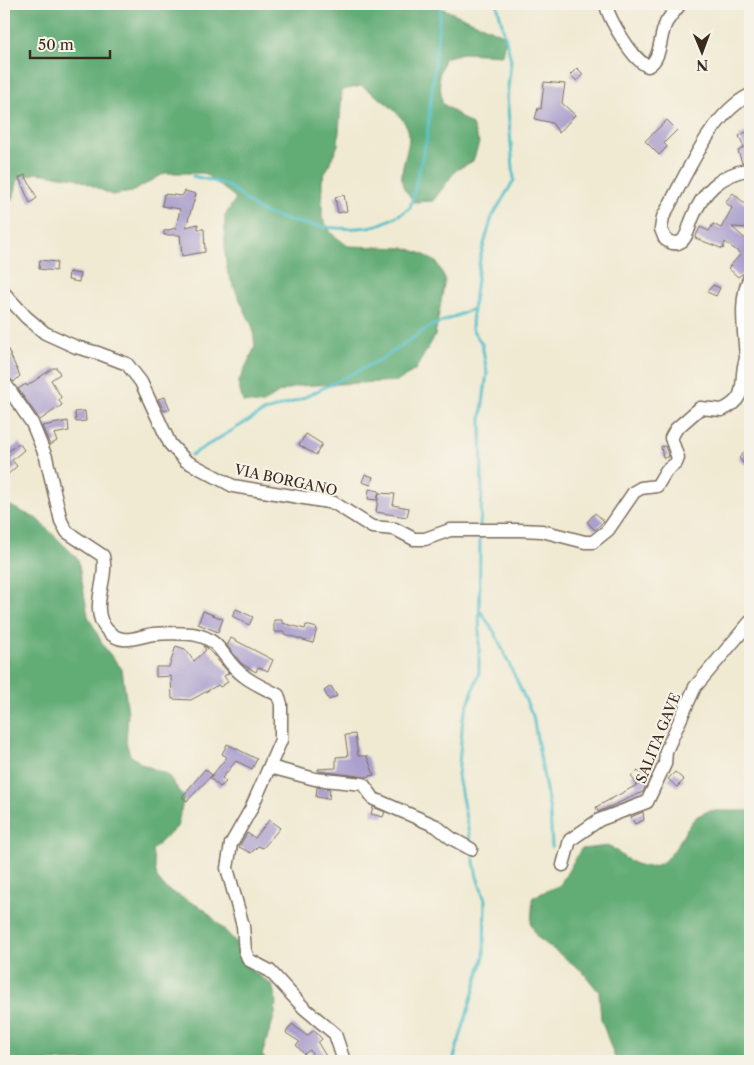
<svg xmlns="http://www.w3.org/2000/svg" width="754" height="1065" font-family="'Libre Caslon Text',serif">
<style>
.forest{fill:#62ac76;stroke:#4e6b4a}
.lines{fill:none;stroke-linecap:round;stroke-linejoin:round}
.stream{stroke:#51bfc8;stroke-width:3}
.building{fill:#aa9fcd}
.street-casing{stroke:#7a6d5d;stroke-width:15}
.street{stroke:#fff;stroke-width:12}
.labels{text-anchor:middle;stroke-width:4;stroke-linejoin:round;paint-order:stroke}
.street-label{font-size:14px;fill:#3b2a1e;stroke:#f7f3e8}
</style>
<rect width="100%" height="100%" fill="#f7f3e8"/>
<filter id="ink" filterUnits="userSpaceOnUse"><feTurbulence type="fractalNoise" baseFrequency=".02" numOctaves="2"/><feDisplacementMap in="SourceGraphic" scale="10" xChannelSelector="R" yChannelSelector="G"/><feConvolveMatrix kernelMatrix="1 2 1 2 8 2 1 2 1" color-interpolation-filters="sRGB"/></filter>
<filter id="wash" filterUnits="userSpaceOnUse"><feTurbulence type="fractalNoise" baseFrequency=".0096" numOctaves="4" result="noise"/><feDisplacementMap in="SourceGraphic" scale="20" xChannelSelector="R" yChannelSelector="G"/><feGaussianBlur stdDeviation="1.12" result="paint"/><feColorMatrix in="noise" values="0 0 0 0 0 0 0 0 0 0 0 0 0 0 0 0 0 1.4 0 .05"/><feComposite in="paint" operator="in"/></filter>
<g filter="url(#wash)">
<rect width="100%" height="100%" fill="#f0ead3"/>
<path class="forest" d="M 4,4 L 439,4 L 439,7 L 506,36 L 502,55 L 463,53 L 444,58 L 439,75 L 442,103 L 472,125 L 479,143 L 473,161 L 456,170 L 433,201 L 414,202 C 411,197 405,191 403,186 C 397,166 416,142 406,125 C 396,108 378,97 362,86 L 342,90 L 338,145 L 322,180 L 322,218 L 332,234 L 348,246 L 406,248 L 423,254 L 437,263 L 445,279 L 435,336 L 415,370 L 398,381 L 297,386 L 278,393 L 262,404 L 243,402 L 238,383 L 255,347 L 253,328 L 228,274 L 225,254 L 225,216 L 236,198 L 204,173 L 165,173 L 132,192 L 112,195 L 76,178 L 36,173 L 18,180 L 13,199 L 4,203 Z
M 4,503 L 37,519 L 78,559 L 88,616 L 104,647 L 122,669 L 128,713 L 126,742 L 130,755 L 142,764 L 168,775 L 184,798 L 177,827 L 152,850 L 157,878 L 166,889 L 204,909 L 235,941 L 247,967 L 272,985 L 276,1000 L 275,1014 L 262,1055 L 266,1061 L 4,1061 Z
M 709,811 L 750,811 L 750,1061 L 616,1061 L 601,1019 L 599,992 L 581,970 L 537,937 L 531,924 L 533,897 L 560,885 L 581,849 L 610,846 C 618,852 627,861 636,864 C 670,877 678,837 695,818 C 698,815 704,813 709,811 Z"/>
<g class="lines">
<path class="stream" d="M 193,176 C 204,179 216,181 226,185 C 239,191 249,206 263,212 C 291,223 338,232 368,227 C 382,225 398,216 410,208 L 427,137 L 441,4
M 191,455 L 263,412 L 299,400 L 382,359 L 429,327 L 473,309
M 480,526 L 482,493 L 481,418 L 487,373 L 482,344 L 472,329 L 473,309 L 480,258 L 492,217 L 514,180 L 507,97 L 511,60 L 497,4
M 481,612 L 495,633 L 533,716 L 550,812 L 552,847
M 471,845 L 458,776 L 463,718 L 479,673 L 480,532
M 453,1061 L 484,956 L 485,900 L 477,877 L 472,851"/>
</g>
<g id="blocks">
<path class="building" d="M 577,68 L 583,74 L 577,81 L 570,75 Z
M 544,82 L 565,84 L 562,103 L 575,115 L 559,133 L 552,123 L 535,119 L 538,108 L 541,109 Z
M 667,120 L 677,130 L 664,143 L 667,147 L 659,155 L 645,141 Z
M 750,130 L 750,160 L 742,163 L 738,151 L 744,147 L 739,136 Z
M 25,175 L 37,198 L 30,203 L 19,178 Z
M 185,191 L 196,194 L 186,227 L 198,224 L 198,229 L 204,229 L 205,252 L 182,256 L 180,235 L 164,235 L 164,231 L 176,228 L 180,209 L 162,206 L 164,194 L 182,196 Z
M 733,193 L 750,208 L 750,228 L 732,227 L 750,243 L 750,269 L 738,277 L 728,268 L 741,254 L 725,242 L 723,249 L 695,238 L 700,227 L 709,231 L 713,224 L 721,228 L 732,208 L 725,202 Z
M 344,195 L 347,211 L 338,213 L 335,197 Z
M 40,260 L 57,262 L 56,271 L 39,269 Z
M 69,272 L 80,274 L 79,282 L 68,280 Z
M 713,285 L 720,288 L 716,296 L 707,292 Z
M 4,341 L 20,376 L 14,382 L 4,374 Z
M 53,368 L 57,368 L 60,374 L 51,380 L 61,397 L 59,400 L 62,405 L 40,420 L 18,389 L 26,384 L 27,386 Z
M 165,397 L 170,409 L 164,411 L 158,399 Z
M 85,411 L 86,421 L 76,422 L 75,412 Z
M 68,421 L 69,431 L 54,434 L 57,441 L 50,445 L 42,426 Z
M 306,434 L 322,444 L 316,455 L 299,445 Z
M 19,443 L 24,450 L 12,460 L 17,466 L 4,478 L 4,451 L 6,453 Z
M 665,446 L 669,457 L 663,458 L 661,447 Z
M 750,446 L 750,459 L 745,465 L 739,458 Z
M 365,474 L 373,477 L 371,485 L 362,482 Z
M 369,489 L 379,491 L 377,500 L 368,499 Z
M 379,493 L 395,494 L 393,505 L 409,508 L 407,517 L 376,512 Z
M 595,513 L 604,521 L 595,530 L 587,522 Z
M 236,609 L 253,617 L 249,625 L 232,616 Z
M 203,611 L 223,619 L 218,632 L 198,624 Z
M 274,620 L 282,620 L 282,623 L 305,629 L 306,625 L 317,628 L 313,643 L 284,634 L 284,632 L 274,632 Z
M 231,638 L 273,660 L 268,671 L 258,667 L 256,672 L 242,664 L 227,646 Z
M 176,646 L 185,649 L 194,661 L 206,650 L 203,646 L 206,647 L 229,673 L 224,676 L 228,682 L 220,687 L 218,685 L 191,700 L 172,699 L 171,676 L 156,677 L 156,667 L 169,667 Z
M 331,686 L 337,696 L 329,700 L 324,691 Z
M 355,734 L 358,756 L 367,756 L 374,775 L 366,777 L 318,771 L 318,769 L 336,768 L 336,757 L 348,756 L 345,735 Z
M 227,744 L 257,759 L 252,769 L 236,761 L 222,778 L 226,782 L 220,787 L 210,778 L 227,757 L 222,754 Z
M 205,769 L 212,775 L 187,801 L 182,797 Z
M 638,771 L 648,780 L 643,792 L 598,812 L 596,807 L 637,785 L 631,776 Z
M 675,772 L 684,780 L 677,787 L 668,779 Z
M 317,787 L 330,789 L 329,799 L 316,797 Z
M 373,807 L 385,812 L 383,817 L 371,814 Z
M 643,812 L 644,820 L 635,824 L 631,817 Z
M 269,820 L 280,828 L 263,848 L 258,846 L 251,853 L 239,847 L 247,833 L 255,838 Z
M 292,1024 L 307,1036 L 314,1030 L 322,1039 L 318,1043 L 329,1061 L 316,1061 L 310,1050 L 304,1054 L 296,1045 L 300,1042 L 286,1033 Z"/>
</g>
</g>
<g filter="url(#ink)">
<use href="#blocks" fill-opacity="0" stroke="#7a6d5d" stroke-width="1"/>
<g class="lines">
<g class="street-casing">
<path id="street" d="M 606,4 C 608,18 634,62 648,66 C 662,59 659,36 666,23 C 670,16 676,10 680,4
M 750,95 C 710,114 684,180 663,217 L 661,229 L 665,239 C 670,243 676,245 682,241 C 688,236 689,226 692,219 C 703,191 720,175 750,169
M 4,293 L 26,317 L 45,333 L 76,347 L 98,353 L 127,364 L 141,382 L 170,444 L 186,461 L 233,486 L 334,503 L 372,527 L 395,529 L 414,539 L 425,539 L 450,530 L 519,530 L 542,531 L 585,542 L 593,542 L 608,530 L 634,492 L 641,488 L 657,486 L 666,471 L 676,463 L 678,458 L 671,438 L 676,429 L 700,408 L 722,410 C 751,397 738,380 746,359
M 749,365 L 746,359 C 745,335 738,300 750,277
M 4,382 L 32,423 L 46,457 L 61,521 L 67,532 L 103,556 C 109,581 88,608 107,630 C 122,647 138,636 154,634 C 165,633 180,633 192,634 C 224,639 221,660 244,676 C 254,684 267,689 278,695 L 281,704 L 281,740 L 251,809 L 231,844 L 227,868 L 243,926 L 245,951 L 249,960 L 270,971 L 304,1008 L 335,1034 L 344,1061
M 270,767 L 315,779 L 363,784 L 374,799 L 436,826 L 451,838 L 471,849
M 563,865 L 570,840 L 599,820 L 647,802 L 665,764 L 666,751 L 695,687 L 750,622"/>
</g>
<use href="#street" class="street"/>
</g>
</g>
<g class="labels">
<g class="street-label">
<text transform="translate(286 480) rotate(12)" y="5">VIA BORGANO</text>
<text transform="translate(658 738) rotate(-68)" y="5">SALITA GAVE</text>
</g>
</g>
<rect width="754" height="1065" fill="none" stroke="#f7f3e8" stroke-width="20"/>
<g transform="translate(702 52) rotate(179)" stroke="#f7f3e8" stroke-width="4" paint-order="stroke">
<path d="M0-4L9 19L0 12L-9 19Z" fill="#3b2a1e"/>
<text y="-8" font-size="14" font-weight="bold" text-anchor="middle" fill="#3b2a1e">N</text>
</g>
<path d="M30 50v8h80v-8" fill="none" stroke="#3b2a1e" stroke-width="2.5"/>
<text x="38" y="50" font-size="15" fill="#3b2a1e" stroke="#f7f3e8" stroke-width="4" paint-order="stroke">50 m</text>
</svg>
